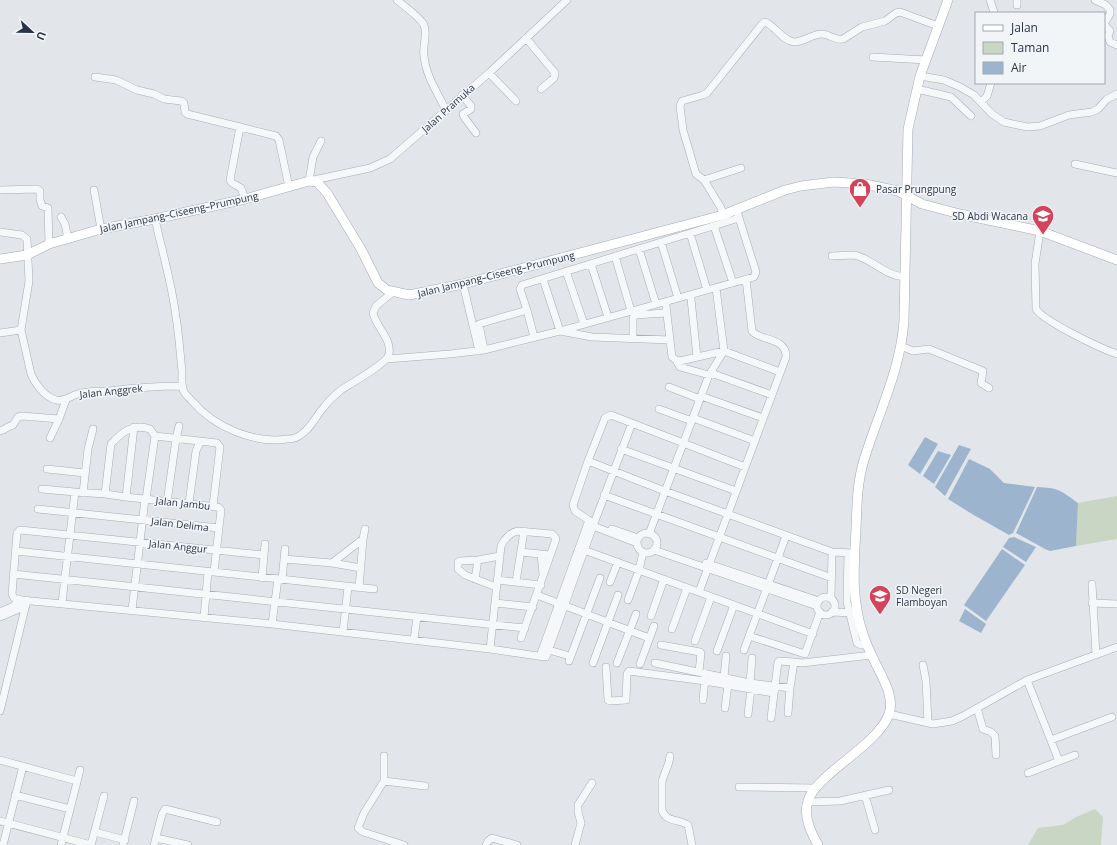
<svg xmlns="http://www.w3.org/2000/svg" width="1117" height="845" font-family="'Open Sans',sans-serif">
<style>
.green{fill:#c8d6c3}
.water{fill:#9cb4cd}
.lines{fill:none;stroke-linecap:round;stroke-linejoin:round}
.minor-casing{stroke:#a7adb6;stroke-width:8}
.major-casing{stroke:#a1aab8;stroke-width:10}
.minor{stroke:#f5f7f9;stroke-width:7}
.major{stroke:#fff;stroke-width:9}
.labels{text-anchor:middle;stroke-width:3;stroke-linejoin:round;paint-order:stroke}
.street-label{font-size:10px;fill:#293344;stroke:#f2f5f8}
.poi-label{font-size:10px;fill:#293344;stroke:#f2f5f8;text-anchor:start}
</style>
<rect width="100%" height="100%" fill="#e2e6eb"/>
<path class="green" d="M 1117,496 L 1117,539 L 1076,546 L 1078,503 Z
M 1095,809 L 1103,817 L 1101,845 L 1028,845 L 1038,828 L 1063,825 L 1076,817 Z"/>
<path class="water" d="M 925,437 L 938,444 L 920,474 L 908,465 Z
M 959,445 L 971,449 L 945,496 L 935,487 Z
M 938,451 L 951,455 L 934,484 L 923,476 Z
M 969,459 L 990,469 L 1004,483 L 1035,487 L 1013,533 L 1009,535 L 972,514 L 948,499 Z
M 1037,487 C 1059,488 1060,490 1078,503 L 1076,546 L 1050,551 L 1045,549 L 1016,533 Z
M 1014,537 L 1036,547 L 1026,562 L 1003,547 L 1009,538 Z
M 1002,549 L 1025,565 L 986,621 L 964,605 Z
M 965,609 L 986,624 L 981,633 L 959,621 Z"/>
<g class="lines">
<g class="minor-casing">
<path id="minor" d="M 397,0 C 404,6 420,17 424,25 C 428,35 422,46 424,56 C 426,76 437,92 446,110
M 990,0 L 994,12
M 1095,0 L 1106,5 L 1110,10 L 1110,14 L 1104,24 L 1110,31 L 1108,36 L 1110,42 L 1117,45
M 1017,5 L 1017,0
M 526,38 L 555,73 L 554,78 L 541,89
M 873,57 L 926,60
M 489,73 L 516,101
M 920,76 L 944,80 L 960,87 L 974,95 L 992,114 L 1004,122 L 1027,127 L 1040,126 L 1069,115 L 1092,112 L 1098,109 L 1107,99 L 1117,94
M 95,77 L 116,80 L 137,90 L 154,94 L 164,99 L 181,101 L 184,103 L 185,112 L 187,114 L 240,127
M 917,89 L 951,97 L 971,116
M 462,95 L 471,106 L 471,109 L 463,114 L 464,117 L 476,133
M 981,102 L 987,96 L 991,83
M 321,141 L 313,157 L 309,181 L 370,168 L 390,159 L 489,73 L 567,0
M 1075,164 L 1117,173
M 704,180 L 741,168
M 0,190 L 37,189 L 40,191 L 40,200 L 42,206 L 48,208 L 49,244
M 94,190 L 101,229
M 245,199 L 241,188 L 232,183 L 230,180 L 240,127 L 276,136 L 279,140 L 289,187
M 723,215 L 721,208 L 704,180 L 696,174 L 683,130 L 680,106 L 682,101 L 703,95 L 707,93 L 763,23 L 765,22 C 775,26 783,41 794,42 C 804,42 812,34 822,34 C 829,34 836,41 843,39 L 862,27 L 885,21 L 896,13 L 900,12 L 938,26
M 61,217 L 65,224 L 68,239
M 155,219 C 162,251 172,284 176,317 C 179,335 180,353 182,371 C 182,378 181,386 184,392 C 186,396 190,398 192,401 C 214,427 254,444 287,439 C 291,439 295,439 299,436 C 311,429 315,417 324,407 C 329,400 335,395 341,390 C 350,384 388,363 389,354 C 392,339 376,327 373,313 L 376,306 L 393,292
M 714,226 L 733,283
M 1040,231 L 1035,264 L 1036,309 C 1043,321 1102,349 1117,354
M 0,232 L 22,235 L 27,239 L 29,281 L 21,330 L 31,374 C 35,384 45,397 56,400 C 66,402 72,394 82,393 C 90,391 100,391 109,391 C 133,388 158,386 182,386
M 690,233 L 707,290
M 661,242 L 678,298
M 639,249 L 656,304
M 615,256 L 631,311
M 832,256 L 854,255 L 858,256 C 875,262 885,275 904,277
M 591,264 L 608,317
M 566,271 L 584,324
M 543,279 L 560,331 L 592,337 L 670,340
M 463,284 L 479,351
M 691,299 L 697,357
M 666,306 L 672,357 L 676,360 L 680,361 L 724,351 L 780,372
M 527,310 L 479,324 L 484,350 L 560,331 L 754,277 L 756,272 L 739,218
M 0,333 L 21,330
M 534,337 L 527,310 L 520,289 L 522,285 L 739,218 L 738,214
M 633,339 L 633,318 L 635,315 L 666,313
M 901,346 L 913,351 L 929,349 L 983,371 L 981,383 L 989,388
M 387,359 L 450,354 L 484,350
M 676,360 L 680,367 L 709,375
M 711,373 L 772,395
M 669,387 L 700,399
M 701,396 L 763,418
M 659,409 L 692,421
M 693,418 L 755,441
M 0,431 L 3,430 L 8,427 L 13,425 L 18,417 L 22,416 L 59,419
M 50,438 L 59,419 L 66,400
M 621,449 L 736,491
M 588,461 L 662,490 L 832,552 L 831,598
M 47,469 L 85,473
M 42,489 L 75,492 L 105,494 L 126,497 L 218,507 L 221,510 L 214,572
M 83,493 L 88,449 L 93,429
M 105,494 L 111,444 C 122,432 133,423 150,429 L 155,436 L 217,443 L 220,447 L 213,506
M 604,495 L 832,578
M 126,497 L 134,427
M 146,499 L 155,436
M 167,502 L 176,439 L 179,426
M 189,503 L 196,451 L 200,442
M 38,509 L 219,528
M 587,519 L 575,511 L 573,505 L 588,461 L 605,418 L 611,415 L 745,467
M 590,525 L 593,526 L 632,423
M 612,529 L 638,538
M637 543a10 10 0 1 1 20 0a10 10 0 1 1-20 0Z
M 649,534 L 709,375 L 724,351 L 716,288
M 584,550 L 813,634
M 654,550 L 817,606
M 16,551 L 374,589
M 521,552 L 550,555
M 832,552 L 852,553
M 848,553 L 847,602 L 857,643 L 861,645 L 867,645
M 541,554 L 543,574
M 264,555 L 20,530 L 17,533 L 12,594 L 14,598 L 21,600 L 272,624 L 490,649 L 545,657 L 546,657 L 593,526 L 637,543
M 284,559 L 332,563 L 361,568
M 332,563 L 363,539
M 706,563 L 819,601
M 13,574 L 525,628
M 262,578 L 265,544
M 475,579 L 478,560
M 282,580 L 285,549
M 497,580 L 541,585
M 516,582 L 524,531
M 610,582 L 618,562
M 1092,584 L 1096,655
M 496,587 L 465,575 L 458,569 L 458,562 L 460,561 L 478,560 L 500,556
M 359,588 L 363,539 L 365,529
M 699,592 L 786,357 C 787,337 759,341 752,331 L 746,279
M 537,595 L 649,638
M817 606a9 9 0 1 1 18 0a9 9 0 1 1-18 0Z
M 628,600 L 639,570 L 643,552
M 62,603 L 75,492
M 495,603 L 533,607
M 1092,603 L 1117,604
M 132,610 L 145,499
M 0,612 L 14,606 L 19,599
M 832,612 L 853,613
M 651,616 L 664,579
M 0,617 L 19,609 L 22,600
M 204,617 L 208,572
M 272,624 L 278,579
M 672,629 L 687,588
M 343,632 L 348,587
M 749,636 L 805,654 L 820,612
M 414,640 L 417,617
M 695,641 L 711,597
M 661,645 L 700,652 L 701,653 L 699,672
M 490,649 L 501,546 C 504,539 511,532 518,531 L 552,534 L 555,537 L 556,539 L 521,638
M 549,650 L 566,655
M 744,650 L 786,536
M 717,651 L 734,605
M 540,656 L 589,520
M 569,661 L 600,578
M 593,663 L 618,595
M 617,663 L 636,614
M 655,663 L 750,683 L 790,688 L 794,662 L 802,663 L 872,655
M 640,664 L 654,626
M 923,665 L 926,681 L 928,723
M 606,667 L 608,700 L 610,701 L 626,700 L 627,674 L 629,671 L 705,681 L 773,693
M 724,677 L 726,656
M 1027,680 L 1059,761
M 750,683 L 752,658
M 703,700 L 705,678
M 725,708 L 728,685
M 977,708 L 983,729 L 991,732 L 995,736 L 996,755
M 0,711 L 27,600
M 788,713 L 790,688
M 748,714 L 751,689
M 889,714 L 933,724 L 952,721 L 963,716 L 1027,680 L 1117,647
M 771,718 L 778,662 L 779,661 L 794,662
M 1051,740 L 1112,717
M 384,756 L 384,781 L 364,813 L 358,828 L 363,832 L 404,845
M 670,756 L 669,762 L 662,781 L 662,810 C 665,822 679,819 688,825 L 692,845
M 0,760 L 77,781
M 1028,773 L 1075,755
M 384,781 L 425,786
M 739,787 L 815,788
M 15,795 L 70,809
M 865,795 L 875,830
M 808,802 L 840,801 L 889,790
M 0,821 L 91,845
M 95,832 L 125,840
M 156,838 L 188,845
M 3,845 L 23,766
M 61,845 L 80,770
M 91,845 L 104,796
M 123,845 L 134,801
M 154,845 L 162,814 L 165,809 L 217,822
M 486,845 L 488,841 L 492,838 L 517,845
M 575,845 L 581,823 L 578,812 L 578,805 L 592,783"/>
</g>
<g class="major-casing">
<path id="major" d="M 0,259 L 27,255 L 49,244 L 101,229 L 155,219 L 245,199 L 309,181 L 317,182 L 327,193 L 361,249 L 378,283 L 387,290 L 409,295 L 463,284 L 723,215 L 785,190 L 801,186 L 834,182 L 865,184 L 898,191 L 922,204 L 960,214 L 1040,231 L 1117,260
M 818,845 C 812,834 804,819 807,805 C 809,793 817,786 825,778 C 844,760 881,737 889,714 C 892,705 890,698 888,690 C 881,671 869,654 863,634 C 851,600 854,565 856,529 C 857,505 857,483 864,460 C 878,414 901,369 904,320 L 908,129 L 920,76 L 948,0"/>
</g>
<use href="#minor" class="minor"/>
<use href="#major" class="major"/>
</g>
<defs>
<g id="shop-pin" transform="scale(1.15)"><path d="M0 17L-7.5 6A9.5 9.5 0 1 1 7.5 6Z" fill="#d5435a" stroke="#f2f5f8"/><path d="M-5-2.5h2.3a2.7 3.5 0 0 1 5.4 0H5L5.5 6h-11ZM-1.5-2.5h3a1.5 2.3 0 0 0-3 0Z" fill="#fff"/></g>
<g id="school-pin" transform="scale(1.15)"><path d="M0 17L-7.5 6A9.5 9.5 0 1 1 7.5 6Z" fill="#d5435a" stroke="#f2f5f8"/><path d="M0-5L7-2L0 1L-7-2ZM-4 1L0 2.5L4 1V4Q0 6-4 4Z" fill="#fff"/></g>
</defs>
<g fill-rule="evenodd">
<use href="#shop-pin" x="860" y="189"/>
<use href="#school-pin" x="1043" y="216"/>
<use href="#school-pin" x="880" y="596"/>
</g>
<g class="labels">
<g class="street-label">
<text transform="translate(448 108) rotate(-42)" y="4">Jalan Pramuka</text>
<text transform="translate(179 212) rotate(-12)" y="4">Jalan Jampang–Ciseeng–Prumpung</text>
<text transform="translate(496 274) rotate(-14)" y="4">Jalan Jampang–Ciseeng–Prumpung</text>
<text transform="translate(111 391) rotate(-6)" y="4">Jalan Anggrek</text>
<text transform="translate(183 503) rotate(6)" y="4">Jalan Jambu</text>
<text transform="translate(180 524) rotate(7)" y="4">Jalan Delima</text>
<text transform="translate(178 546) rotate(6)" y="4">Jalan Anggur</text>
</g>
<g class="poi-label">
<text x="876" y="193">Pasar Prungpung</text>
<text x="1028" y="220" text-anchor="end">SD Abdi Wacana</text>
<text x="896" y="594">SD Negeri<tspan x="896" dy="12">Flamboyan</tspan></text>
</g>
</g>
<rect x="975" y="12" width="130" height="72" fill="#f2f5f8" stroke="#a2a7b0"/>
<rect x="983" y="25" width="20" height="6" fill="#ffffff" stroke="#a2a7b0"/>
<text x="1011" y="32" font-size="12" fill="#293344">Jalan</text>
<rect x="983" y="42" width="20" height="12" fill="#c8d6c3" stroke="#a2a7b0"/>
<text x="1011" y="52" font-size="12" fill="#293344">Taman</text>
<rect x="983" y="62" width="20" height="12" fill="#9cb4cd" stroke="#a2a7b0"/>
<text x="1011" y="72" font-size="12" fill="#293344">Air</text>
<g transform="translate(32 32) rotate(112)" stroke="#f2f5f8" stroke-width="3" paint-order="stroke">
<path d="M0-3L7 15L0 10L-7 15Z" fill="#293344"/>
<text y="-6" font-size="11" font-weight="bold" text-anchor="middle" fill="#293344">U</text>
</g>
</svg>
